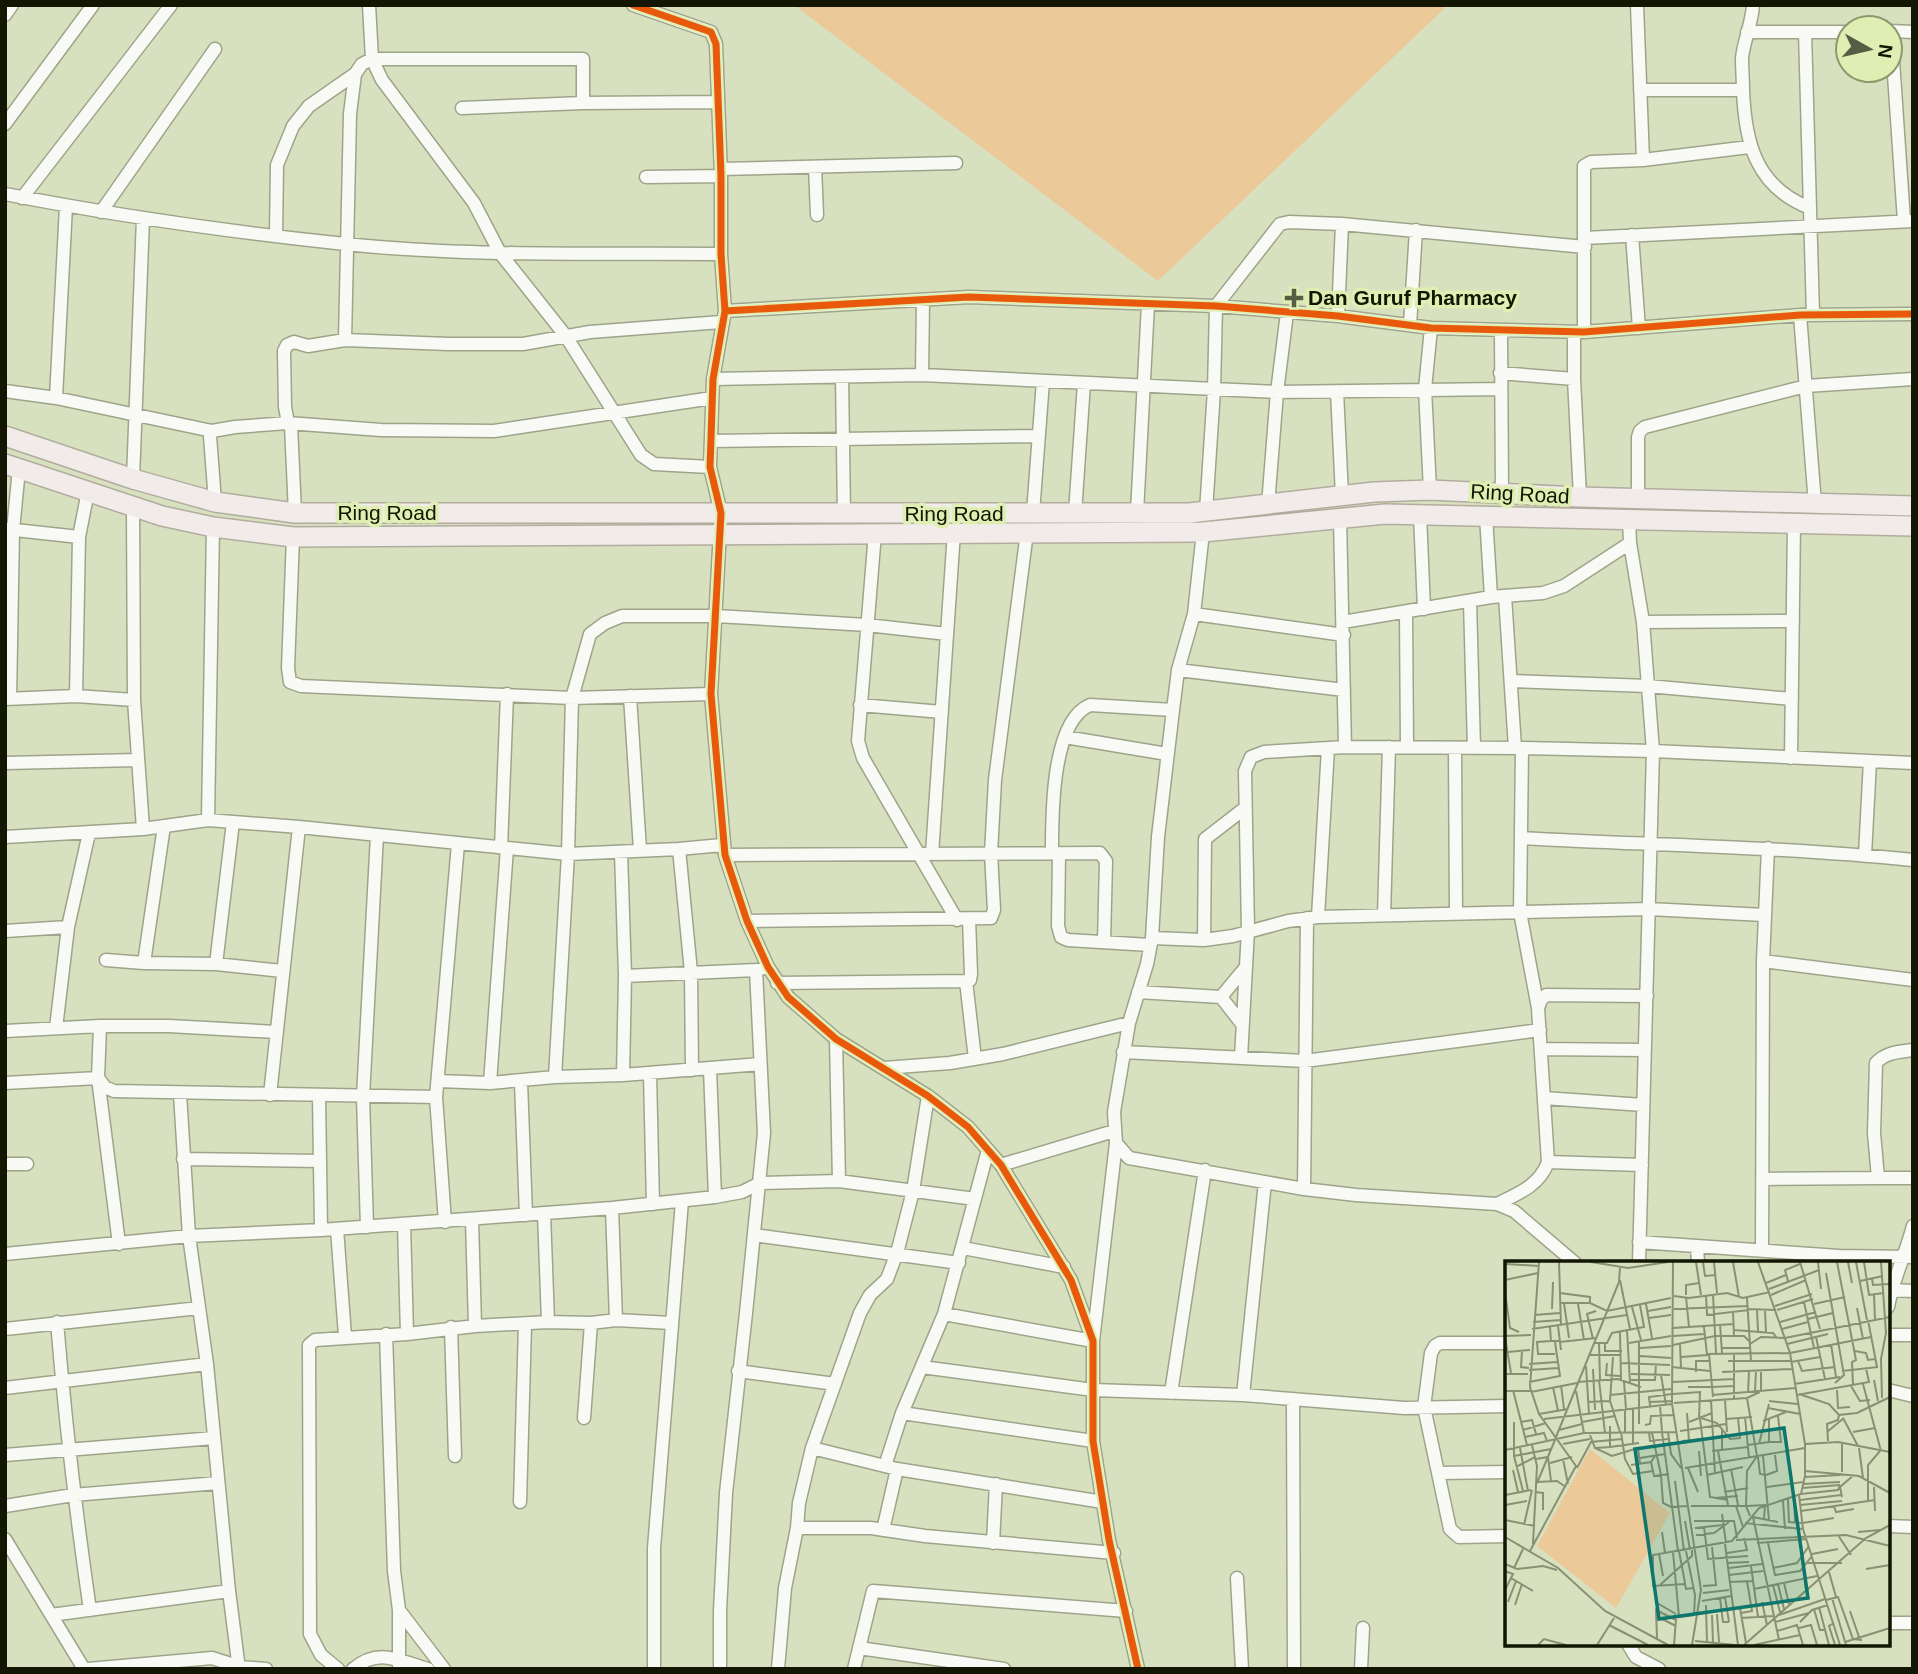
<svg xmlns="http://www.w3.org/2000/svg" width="1918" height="1674" font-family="Helvetica,sans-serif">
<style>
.green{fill:#ecc999}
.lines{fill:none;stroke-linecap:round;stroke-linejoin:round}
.minor-casing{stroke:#9ea48a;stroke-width:15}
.primary-casing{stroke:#b2ac9f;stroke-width:22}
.minor{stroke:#f9faf5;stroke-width:12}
.primary{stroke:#f1ecea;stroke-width:19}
.cycleway-casing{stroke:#dfeeb2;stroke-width:11}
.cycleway{stroke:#e8590c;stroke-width:7}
.poi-dot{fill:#575d44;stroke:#dfeeb2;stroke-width:2.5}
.labels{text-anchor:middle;stroke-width:7;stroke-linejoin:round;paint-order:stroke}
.poi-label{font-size:21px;font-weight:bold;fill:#121602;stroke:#dfeeb2;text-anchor:start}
.street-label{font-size:21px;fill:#121602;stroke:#dfeeb2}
.inset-road{fill:none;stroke:#899073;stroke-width:2}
.view{fill:#0f766e;fill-opacity:0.15;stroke:#0f766e;stroke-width:3.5}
.inset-edge{fill:none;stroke:#121602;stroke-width:3.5}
</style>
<rect width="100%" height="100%" fill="#d8e1bf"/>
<path class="green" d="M 794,5 L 1448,5 L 1158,281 Z"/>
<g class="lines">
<g class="minor-casing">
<path id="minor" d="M 633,5 L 711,32 L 716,44 L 721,176 L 721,254 L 725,311 L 713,379 L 710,467 L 721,513 L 711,694 L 725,855 L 747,921 L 768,967 L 788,997 L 836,1039 L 928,1096 L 968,1127 L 1001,1165 L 1071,1280 L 1093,1341 L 1093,1441 L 1109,1540 L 1138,1669
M 1637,5 L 1643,160
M 1753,5 C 1752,23 1744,40 1742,58 C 1742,68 1743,80 1743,90 C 1745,143 1756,187 1810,208
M 5,15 L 12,5
M 1890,31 L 1913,32
M 1891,31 L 1904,221
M 1747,32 L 1848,32
M 1805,32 L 1813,315
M 1640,90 L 1743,90
M 583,103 L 583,59 L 372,59 L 382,80 L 474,203 L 500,253 L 565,335 L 641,455 L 654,464 L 710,467
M 462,108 L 583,103 L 718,102
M 5,124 L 93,5
M 815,167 L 817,215
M 721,169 L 956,163
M 646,177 L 721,176
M 5,194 C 118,216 231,232 345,244 C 470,257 596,253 721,254
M 22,198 L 171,5
M 101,212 L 215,49
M 276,235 L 277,165 L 293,126 L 309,106 L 355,74
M 1632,235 L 1639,328
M 1585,238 L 1913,221
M 725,311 L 969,297 L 1216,306 L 1338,316 L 1431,328 L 1584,332 L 1800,315 L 1913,314
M 1800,315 L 1815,504
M 1338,316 L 1342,224
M 1410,325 L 1416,230
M 1501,330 L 1502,494
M 1574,332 L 1574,379 L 1580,497
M 1584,332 L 1584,166 L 1591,162 L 1643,160 L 1749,147
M 345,340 L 350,114 L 355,74 L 362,64 L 372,59 L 369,5
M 1500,373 L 1574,379
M 922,375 L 923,300
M 842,377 L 844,514
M 713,379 L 922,375 L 1277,392 L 1500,389
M 5,391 L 56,398 L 212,431 L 235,427 L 288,423 L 381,430 L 494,431 L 712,398
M 1337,391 L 1342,496
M 56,398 L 66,206
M 288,423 L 285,407 L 284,351 L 287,345 L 294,342 L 308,346 L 345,340 L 448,344 L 523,344 L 590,332 L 721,322
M 291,425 L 295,513
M 212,431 L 210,436 L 215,502
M 711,441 L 1038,436
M 133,479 L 143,218
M 1430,490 L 1425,389 L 1431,328
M 1638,498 L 1638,437 L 1640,431 L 1645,427 L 1806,386 L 1913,379
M 1268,505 L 1277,392 L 1287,313
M 133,506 L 134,700 L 143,829
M 1206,511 L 1214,390 L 1216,306 L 1280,224 L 1289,222 L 1342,224 L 1585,247
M 1033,513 L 1043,381
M 1075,513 L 1084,383
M 1137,513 L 1148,304
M 1420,514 L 1424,609
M 1486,516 L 1491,597
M 1340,518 L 1345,747
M 1629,519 L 1630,543 L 1643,622 L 1653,751 L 1639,1263
M 6,529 L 79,537
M 1203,532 L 1194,614 L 1178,670 L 1173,710 L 1158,837 L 1152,938 L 1147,964 L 1129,1023 L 1114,1112 L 1116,1143 L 1129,1158 L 1304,1189 L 1356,1195 L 1497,1204 L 1514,1211 L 1575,1263
M 875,533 L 858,741 L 863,758 L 957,920
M 293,537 L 288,668 L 290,682 L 301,686 L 572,698 L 711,694
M 1505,596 L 1515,748
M 1470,601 L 1474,748
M 1406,612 L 1407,747
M 1194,614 L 1344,635
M 1343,622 L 1491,597 L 1543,593 L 1564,586 L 1630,543
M 1643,622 L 1793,621
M 1178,670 L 1344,690
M 1511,681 L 1648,686 L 1792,699
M 76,696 L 79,537 L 88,491
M 630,696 L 640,850
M 5,699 L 76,696 L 134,700
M 10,699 L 13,530 L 19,469
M 860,705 L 942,712
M 1065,737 L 1167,754
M 1455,748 L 1456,913
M 1791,758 L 1794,522
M 5,763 L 138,760
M 208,820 L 213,527
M 5,837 L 143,829 L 208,820 L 299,827 L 568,854 L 679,849 L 722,845
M 1521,838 C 1651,845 1782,847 1913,860
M 501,848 L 507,694
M 679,849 L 691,972 L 692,1070
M 621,852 L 625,976 L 623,1075 L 760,1064
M 1052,853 C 1052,817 1051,721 1090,705 L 1173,710
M 1059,853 L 1058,926 L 1061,937 L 1068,940 L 1150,945
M 932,854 L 954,532
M 725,855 L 1100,853 L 1106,861 L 1104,942
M 1865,855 L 1870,761
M 1384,915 L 1389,747
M 1318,917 L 1328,748
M 747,921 L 991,918 L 994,910 L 991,853 L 995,780 L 1027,532
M 5,931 L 68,927
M 1152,938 L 1204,940 L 1233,936 L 1288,921 L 1318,917 L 1649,909 L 1764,915
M 1204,940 L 1205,839 L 1245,808
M 106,960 L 144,963 L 216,964 L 282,971
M 1763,961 L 1913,980
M 144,963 L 164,826
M 216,964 L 233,822
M 625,976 L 756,970 L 765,968
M 966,981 L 975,1059
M 777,983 L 966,981 L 970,980 L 971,974 L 969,919
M 1138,992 L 1221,997 L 1242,1024
M 1221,997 L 1245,968
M 1538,1008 L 1541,1000 L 1546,995 L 1647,996
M 100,1026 L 98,1078 L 119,1244
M 56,1028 L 68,927 L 89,833
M 5,1031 L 100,1026 L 169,1026 L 276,1032
M 836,1039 L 839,1181
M 1541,1049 L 1645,1050
M 1913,1050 C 1899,1052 1886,1052 1876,1063 L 1874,1133 L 1878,1178 L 1913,1178
M 1123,1052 L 1305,1061 L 1540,1030
M 1241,1058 L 1248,930 L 1245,771 L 1251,757 L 1264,752 L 1345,747 L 1522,748 L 1653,751 L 1913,763
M 884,1068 L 950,1063 L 1003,1054 L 1129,1023
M 710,1069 L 715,1197
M 650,1074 L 653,1204
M 555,1077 L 568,854 L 572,698 L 590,634 L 605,623 L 622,616 L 716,616 L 867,625 L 947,634
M 438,1081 L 490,1083 L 555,1077 L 623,1075
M 521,1082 L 526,1215
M 5,1083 L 98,1078 L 105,1087 L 114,1091 L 436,1097
M 490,1083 L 507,848
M 180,1094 L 189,1236 L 207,1364 L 229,1591 L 239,1669
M 270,1095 L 299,827
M 319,1095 L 321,1230
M 1544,1098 L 1643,1105
M 183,1159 L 320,1161
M 1548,1162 L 1642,1165
M 5,1164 L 27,1164
M 1001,1165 L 1114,1131
M 1763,1179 L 1878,1178
M 1304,1189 L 1307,918
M 1497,1204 C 1518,1194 1540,1185 1548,1162 L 1538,1008 L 1520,912 L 1522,748
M 612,1208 L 616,1320
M 544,1213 L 548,1322
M 472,1220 L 475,1326
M 445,1222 L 436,1097 L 458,844
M 404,1224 L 407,1334
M 367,1227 L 363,1097 L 377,835
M 337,1229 L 345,1336
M 754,1235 L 959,1263
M 1639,1242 L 1839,1256 L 1913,1257
M 1697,1246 L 1698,1263
M 963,1248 L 1064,1267
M 1762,1251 L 1763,961 L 1768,848
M 5,1254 L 189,1236 L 321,1230 L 612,1208 L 715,1197 L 742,1192 L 760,1183 L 839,1181 L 975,1199
M 1891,1290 L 1913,1291
M 1888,1307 C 1893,1279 1906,1253 1913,1226
M 944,1314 L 1093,1341 L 1116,1143
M 57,1322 C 65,1419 76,1514 90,1610
M 451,1327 L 455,1456
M 5,1329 L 199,1308
M 386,1334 L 394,1571 L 399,1610 L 444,1669
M 1888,1335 L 1913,1335
M 1507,1343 L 1440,1343 L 1435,1346 L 1431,1353 L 1424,1407 L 1450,1529 L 1459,1537 L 1507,1536
M 922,1367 L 1093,1390 L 1243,1395 L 1404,1408 L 1507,1406
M 738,1371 L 835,1384
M 5,1388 L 207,1364
M 1888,1390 L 1913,1396
M 1171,1393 L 1205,1170
M 1243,1395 L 1265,1182
M 1293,1399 L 1294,1669
M 902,1413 L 1093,1441
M 584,1418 L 591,1323
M 812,1448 L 897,1469 L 1103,1502
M 5,1455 L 214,1438
M 885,1466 L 902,1413 L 944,1314 L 988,1150
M 1439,1473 L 1507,1472
M 520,1502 L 525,1325
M 5,1506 L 73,1495 L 218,1483
M 1888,1526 L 1913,1527
M 797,1528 L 871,1528 L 925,1536 L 1114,1553
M 883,1530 L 897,1469
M 5,1539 L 84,1669
M 993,1543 L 996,1484
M 1237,1578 L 1242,1669
M 51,1615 L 229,1591
M 1888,1623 L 1913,1623
M 1628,1644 L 1636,1657 L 1659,1669
M 859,1648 L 1004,1669
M 399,1666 L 399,1611
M 88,1669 L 212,1658 L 240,1667 L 266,1669
M 338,1669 L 321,1655 L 310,1634 L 309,1345 L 315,1340 L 407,1334 L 475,1326 L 548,1322 L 591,1323 L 616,1320 L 671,1323
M 353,1669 C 379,1647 399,1661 428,1669
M 654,1669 L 654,1548 L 682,1201
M 720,1669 L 720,1611 L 726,1493 L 746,1313 L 764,1133 L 756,970
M 778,1669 L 785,1588 L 797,1528 L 799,1503 L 812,1448 L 860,1313 L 870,1295 L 887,1279 L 897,1253 L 913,1191 L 928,1096
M 854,1669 L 873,1591 L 1126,1611
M 1361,1669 L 1363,1628"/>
</g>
<g class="primary-casing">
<path id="primary" d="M 5,436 L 133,479 L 215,502 L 295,513 L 1189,513 L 1374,492 L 1430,490 L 1580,497 L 1913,506
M 5,464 L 162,516 L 213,527 L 293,537 L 1203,532 L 1385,514 L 1913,526"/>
</g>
<use href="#minor" class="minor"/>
<use href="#primary" class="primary"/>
<g class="cycleway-casing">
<path id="cycleway" d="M 633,5 L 711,32 L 716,44 L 721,176 L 721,254 L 725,311 L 713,379 L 710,467 L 721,513 L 711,694 L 725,855 L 747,921 L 768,967 L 788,997 L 836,1039 L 928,1096 L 968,1127 L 1001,1165 L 1071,1280 L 1093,1341 L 1093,1441 L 1109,1540 L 1138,1669
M 725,311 L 969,297 L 1216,306 L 1338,316 L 1431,328 L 1584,332 L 1800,315 L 1913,314"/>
</g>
<use href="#cycleway" class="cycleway"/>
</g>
<path class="poi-dot" d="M1290.5 287.5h7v7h7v7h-7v7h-7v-7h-7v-7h7z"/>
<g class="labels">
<g class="poi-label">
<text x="1308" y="305">Dan Guruf Pharmacy</text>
</g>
<g class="street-label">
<text transform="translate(1520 494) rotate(3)" y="7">Ring Road</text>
<text x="387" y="520">Ring Road</text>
<text x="954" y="521">Ring Road</text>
</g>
</g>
<g transform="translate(1505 1261)">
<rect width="385" height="385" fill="#d8e1bf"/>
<path d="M 85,188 L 165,252 L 111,347 L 32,285 Z" fill="#ecc999"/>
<path class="inset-road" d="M 54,1 L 56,65M 86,1 L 123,7 L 163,1M 168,1 L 167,143 L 196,329 L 187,384M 191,1 L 196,34M 198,1 L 200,15 L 211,14M 209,1 L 212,32M 228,1 L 234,36M 295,1 L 315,68M 313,1 L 316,28M 332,1 L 351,99 L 347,101 L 348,124M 343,1 L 347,22M 351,1 L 362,59M 359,1 L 364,34 L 379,32M 376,1 L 381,72 L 376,98 L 377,137M 1,3 L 34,5M 321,12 L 339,114 L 330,122M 367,17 L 368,24 L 385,23M 0,19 L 33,12M 115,19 L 125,68M 283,20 L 280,9 L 295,3M 355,20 L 378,15M 261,22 L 281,14M 264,28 L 314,9M 0,31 L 5,67 L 14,71M 55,32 L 85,36 L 85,42M 208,33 L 211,92M 181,34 L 181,24 L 194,22M 201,34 L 202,54 L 244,49M 266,34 L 301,19M 369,34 L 370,58M 169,35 L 184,37 L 222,32 L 238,37 L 265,31M 181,36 L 184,66M 242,37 L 246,100M 299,41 L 309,87M 55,42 L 85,42 L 102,50 L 166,37M 59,42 L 64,77M 73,43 L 79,79M 141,43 L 147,77M 309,43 L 340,36M 270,45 L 307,33M 127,46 L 136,79M 352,47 L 358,78M 47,48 L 48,21M 169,48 L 243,45M 243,48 L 271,49M 252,49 L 253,70M 272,49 L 308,38M 143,50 L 166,46M 228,50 L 229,75M 260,50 L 261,71M 29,54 L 55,52M 144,57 L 166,54M 303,58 L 328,52M 363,59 L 372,106M 28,61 L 56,59M 275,61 L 311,51M 215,63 L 217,92M 53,65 L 56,89M 45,66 L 46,80 L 55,80M 168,67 L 229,63M 27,68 L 122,54M 277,68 L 303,61M 122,69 L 125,122M 229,69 L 268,72 L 271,76M 115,71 L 116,119M 0,75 L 26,74M 168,75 L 199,73M 210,75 L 239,75 L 245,81M 0,76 L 6,112M 311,76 L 320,118M 88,78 L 82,53 L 91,50M 46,80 L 32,81 L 33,93 L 50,93M 134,80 L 134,163M 55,81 L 91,77M 89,82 L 102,82 L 107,72 L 139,66 L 135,44M 94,82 L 95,119M 100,82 L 100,90 L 117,90M 124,82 L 166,75M 175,83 L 176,107M 245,83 L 256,76 L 280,77 L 385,56M 282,83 L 323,73M 326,83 L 331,116M 168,84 L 210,75M 135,87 L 166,85M 217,87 L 245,87M 17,90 L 16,106 L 24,107M 350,90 L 361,92 L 363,99 L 370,98M 3,91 L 25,89M 229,92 L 229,137M 285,92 L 366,76M 202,93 L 285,92M 204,93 L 208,136M 84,94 L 116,94M 135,95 L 166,97M 108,96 L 105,140 L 115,171M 176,96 L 202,94 L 199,66M 223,100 L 286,100M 293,100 L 297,110 L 330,106M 286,101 L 315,96M 102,102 L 101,114 L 115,115M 116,102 L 165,104M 24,103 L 52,101M 81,105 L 84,153M 167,106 L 205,110M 88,108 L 90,149M 24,109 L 53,107M 337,110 L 373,106M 191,111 L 191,100 L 204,100M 217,111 L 287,108M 0,113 L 23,113M 126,113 L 165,114M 156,114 L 161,144M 94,119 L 100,172M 126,119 L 150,119 L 151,103M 369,119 L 373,140M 119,120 L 121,149M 24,121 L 55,115 L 50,81M 73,121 L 113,118 L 136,126M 168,121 L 229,118M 289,123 L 335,116M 358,123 L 376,190M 56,124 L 59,148M 346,125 L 355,140 L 365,139M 48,126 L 53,150M 183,126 L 206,126M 207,126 L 229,125M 8,129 L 22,184M 332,129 L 333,147 L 345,146M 0,130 L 26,130M 71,130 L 79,172M 26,131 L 72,122M 250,131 L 251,109M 256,131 L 256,109M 243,132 L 244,110M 168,133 L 195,131 L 194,158M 294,133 L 324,143 L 334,154M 105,134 L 166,128M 207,134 L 290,127M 292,134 L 364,121 L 361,107M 242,137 L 252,195 L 242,210 L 241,245 L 245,255M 206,139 L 210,213M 220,139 L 222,171M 264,140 L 293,143M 83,141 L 105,140M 145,141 L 167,140M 169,142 L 242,137 L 255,131M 155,144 L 157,171M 145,145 L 144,136 L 167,133M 263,147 L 295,153M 120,149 L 120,171M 182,152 L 184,180M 34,153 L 63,148M 240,156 L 244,197M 196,157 L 212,162 L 225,178 L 235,177 L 233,157M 338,157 L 353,185M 39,158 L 167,143M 195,158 L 205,236 L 223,239M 221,158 L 247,156M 264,158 L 264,181 L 276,181 L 273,155M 258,160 L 281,151M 9,161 L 9,195 L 18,230M 16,161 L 27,159 L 31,173M 77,161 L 110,155M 184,161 L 207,152M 140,164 L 145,163 L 146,155 L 168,154M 217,168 L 217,190M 18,169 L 41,162M 54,169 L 77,163M 175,170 L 221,163M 116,171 L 120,198 L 128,213 L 148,210M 144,171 L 145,180 L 163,178M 157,171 L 173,290M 163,171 L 166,193 L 176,207M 322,171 L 339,157M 348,171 L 370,167M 147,172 L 156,214M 85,174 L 90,187 L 107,195 L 133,187 L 135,203M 20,176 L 39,172 L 42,180M 51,176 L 114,21 L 115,6M 177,180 L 198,178M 323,180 L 322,163 L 333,159 L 334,154 L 352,152 L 385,136M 58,183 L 85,178M 128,183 L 128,148M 254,183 L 264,143M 300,183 L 333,181 L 385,191M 27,184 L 32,205 L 28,283M 243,184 L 264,181M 105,186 L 134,182M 15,187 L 23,230M 90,187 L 105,186 L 105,165M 354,187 L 358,217M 0,189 L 79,172 L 171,171M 194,190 L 196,215M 207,190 L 243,186M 213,190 L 223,244M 9,195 L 46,188M 258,195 L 264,259M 253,196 L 255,213 L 261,214M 135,197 L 160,193M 31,198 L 43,196 L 46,220M 58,198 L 63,223M 146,201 L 149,215 L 164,213M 45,202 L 67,196M 126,204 L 146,201 L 150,195M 11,206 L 30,196M 72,207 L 86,181 L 117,178M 180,207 L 300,187M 183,207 L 193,231M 226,208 L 233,244M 8,209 L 13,231M 300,210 L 354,215 L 385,232M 337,211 L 337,181M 156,214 L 158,242 L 166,246 L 182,245M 202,214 L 238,206M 261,214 L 272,210 L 270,194M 300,216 L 335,214M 170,220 L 179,290M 32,221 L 52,220 L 61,226M 32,222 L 50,179M 298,223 L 335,221M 262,226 L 298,221M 369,226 L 370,250M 297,227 L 335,224M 30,231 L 38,232 L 38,249M 219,231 L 243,227M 296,233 L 333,229 L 335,224M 0,234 L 26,229M 294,234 L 298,268 L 335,384M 289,236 L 290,261M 337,236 L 335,226 L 349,214M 210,237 L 233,235M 283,238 L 284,261 L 297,262M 295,239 L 336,234M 363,239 L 363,204 L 375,190M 278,240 L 280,268M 0,244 L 22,240M 295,244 L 337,240M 186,245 L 240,245M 231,245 L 238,266M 242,245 L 260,244 L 259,258M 329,245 L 331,251 L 349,248M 296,250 L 370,239M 217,253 L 221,282M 248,256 L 274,379M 248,256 L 273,261M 0,259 L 30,265M 180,260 L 185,289M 189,260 L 229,260 L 232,277M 240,262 L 298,268M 297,262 L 329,257M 19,264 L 27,229M 199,266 L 203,298 L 243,295M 190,267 L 218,264M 157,271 L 160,292M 353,271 L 375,269M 191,274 L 209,272 L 224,261M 333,274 L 346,294M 0,276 L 53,307 L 100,350 L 163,384M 231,279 L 341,274 L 385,285M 252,282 L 302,278M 263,282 L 270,314 L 295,310 L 307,295M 220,283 L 233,384M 25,290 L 71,205 L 34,153 L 25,126 L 34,1M 174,290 L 180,322M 168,291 L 174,356 L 189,354 L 190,334 L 181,290M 222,292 L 242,289 L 239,277M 154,293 L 158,315M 307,293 L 333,288M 297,298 L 301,329M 223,302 L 244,301M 301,302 L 337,302M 0,303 L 12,308 L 38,305 L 52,309M 246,305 L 253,356M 9,307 L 18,288M 224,307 L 257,303M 268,307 L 292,302 L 304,285M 361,308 L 385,304M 0,310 L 8,313 L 0,329M 324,311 L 331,336M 224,314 L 258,310M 6,317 L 28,330M 224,321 L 248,320M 279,322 L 284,343M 273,323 L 279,348M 155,324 L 187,295 L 187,289M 268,324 L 275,351M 198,325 L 211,324 L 207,286M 188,327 L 181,328 L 180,323 L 148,325 L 148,294 L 227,280 L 254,247 L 296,233 L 300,215 L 300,183 L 285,92 L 253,1M 249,328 L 312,315M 198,332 L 224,329M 220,336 L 224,361M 215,337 L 218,361 L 224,361M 327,337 L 341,384M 321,339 L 333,336 L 348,378 L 357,379M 197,340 L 226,335M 3,341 L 11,320M 257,341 L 262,364M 152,342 L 171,353M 10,344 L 17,323M 201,344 L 202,382M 314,346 L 324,384M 235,347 L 241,382M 309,348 L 315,369 L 319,369M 345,350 L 354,376M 236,352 L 247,350 L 242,320M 212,353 L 214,381M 207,354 L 208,382M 274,354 L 320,338M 151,355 L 171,365M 236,357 L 268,355M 270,361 L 304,352M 295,361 L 307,349 L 323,344M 329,362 L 324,365 L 330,384M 104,364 L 143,384M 294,367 L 306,364 L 312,384M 272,370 L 292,364 L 298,384M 152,377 L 151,349 L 171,359M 190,380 L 230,384M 340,381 L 385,367M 33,384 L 39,378 L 61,384M 92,384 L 109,357M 169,384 L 171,358M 239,384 L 361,277 L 385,264M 249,384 L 295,374"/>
<path class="view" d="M 279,167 L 303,337 L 154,358 L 130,188 Z"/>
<rect width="385" height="385" class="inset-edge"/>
</g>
<rect width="1918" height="1674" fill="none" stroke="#121602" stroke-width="14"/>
<g transform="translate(1869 49) rotate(98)"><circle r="33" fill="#dfeeb2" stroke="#8d986c" stroke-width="2"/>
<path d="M0-5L12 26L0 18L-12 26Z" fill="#575d44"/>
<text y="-10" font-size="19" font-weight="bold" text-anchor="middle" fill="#121602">N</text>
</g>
</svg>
